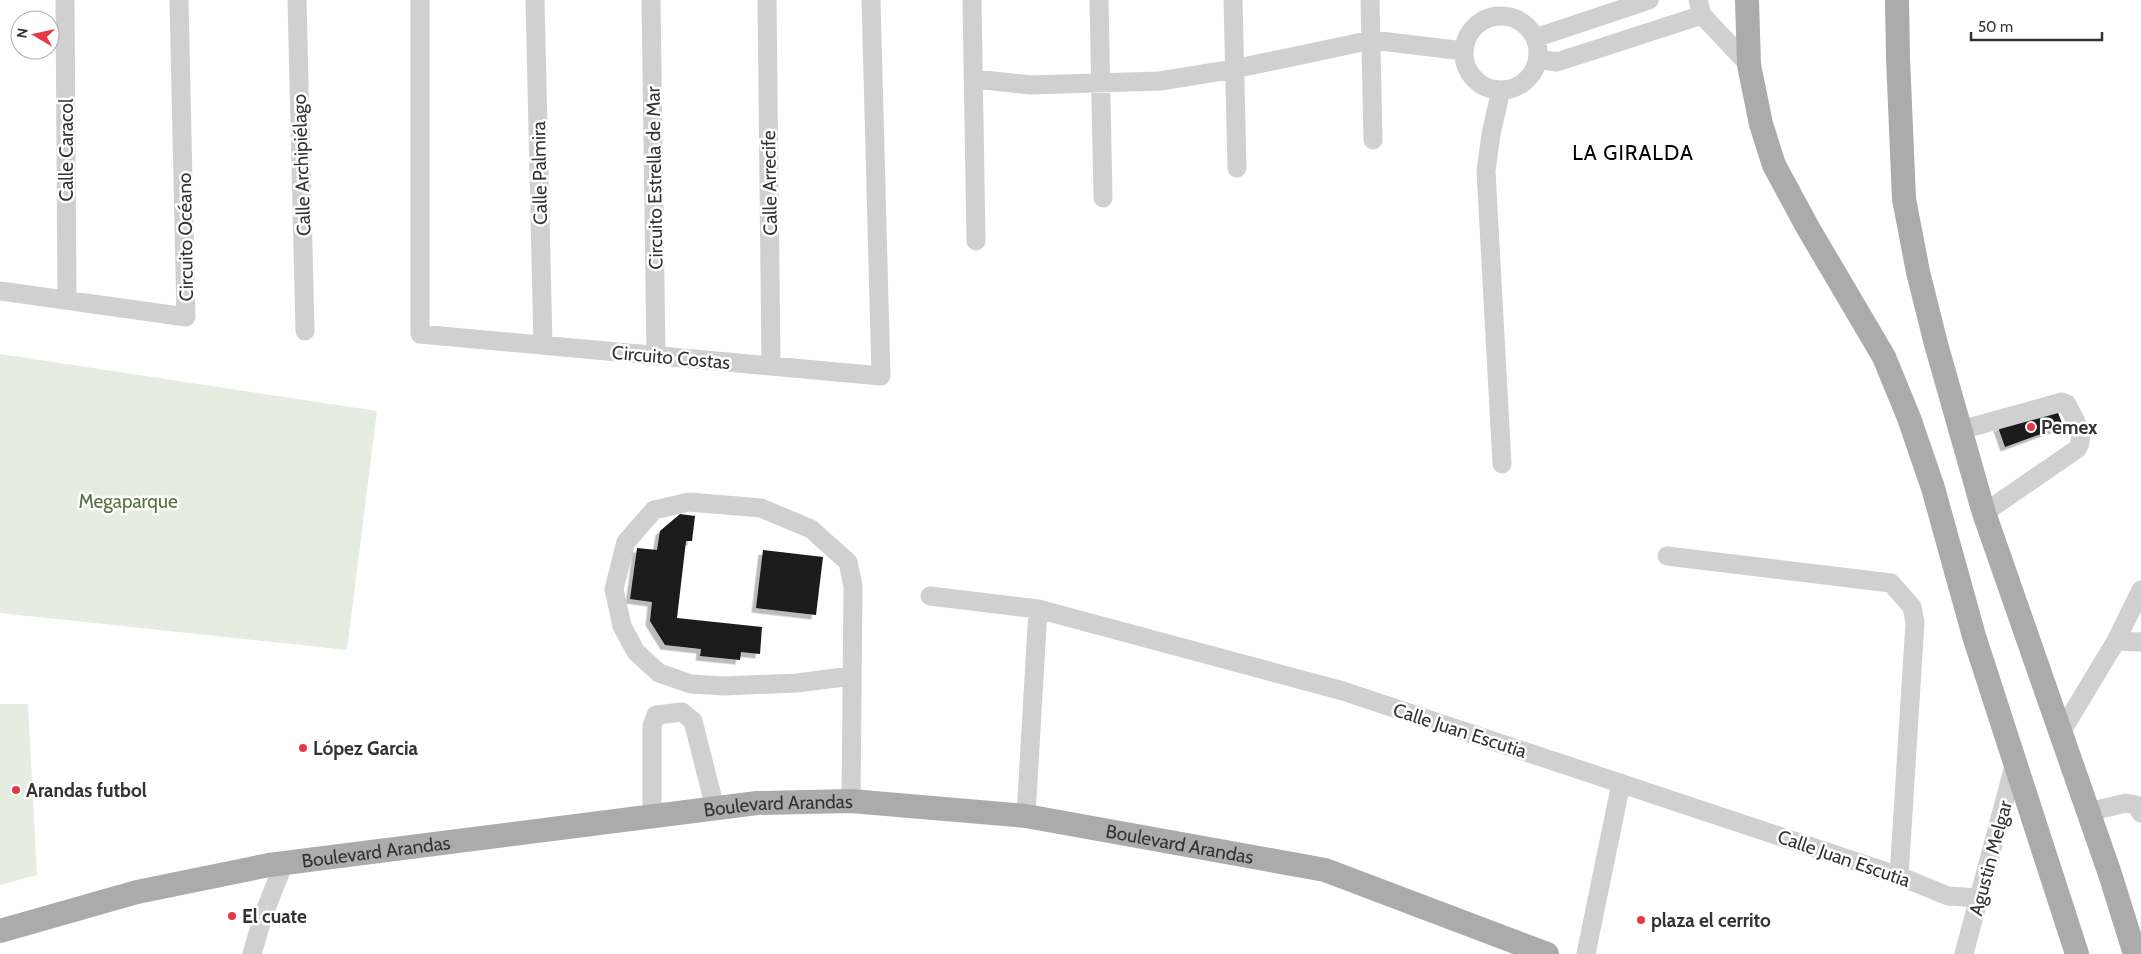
<svg xmlns="http://www.w3.org/2000/svg" width="2141" height="954" font-family="Cabin,sans-serif">
<style>
.green{fill:#e6ecdf}
.building{fill:#1a1a1a;filter:url(#shadow)}
.lines{fill:none;stroke-linecap:round;stroke-linejoin:round}
.minor{stroke:#d0d0d0;stroke-width:19}
.major{stroke:#ababab;stroke-width:24}
.poi-dot{fill:#e63946;stroke:#fff;stroke-width:2}
.labels{text-anchor:middle;stroke-width:5;stroke-linejoin:round;paint-order:stroke}
.street-label{font-size:19px;fill:#333;stroke:#fff}
.poi-label{font-size:19px;font-weight:bold;fill:#333;stroke:#fff;text-anchor:start}
.park-label{font-size:19px;fill:#56703f;stroke:#fff}
.quarter-label{font-size:21px;letter-spacing:1px;fill:#000;stroke:#fff}
</style>
<defs>
<filter id="shadow"><feDropShadow dx="-4.5" dy="4.5" stdDeviation="0" flood-color="#0004"/></filter>
</defs>
<rect width="100%" height="100%" fill="#fff"/>
<path class="green" d="M 0,354 L 377,411 L 347,650 L 0,613 Z
M 0,704 L 28,704 L 37,875 L 0,885 Z"/>
<path class="building" d="M 2056,407 L 2063,426 L 2005,447 L 1998,427 Z
M 680,514 L 695,516 L 692,541 L 686,541 L 677,618 L 762,627 L 760,654 L 741,652 L 740,660 L 700,656 L 701,649 L 665,645 L 650,621 L 652,602 L 630,599 L 637,548 L 657,550 L 660,531 Z
M 763,550 L 823,557 L 816,615 L 756,608 Z"/>
<g class="lines">
<path class="minor" d="M 65,0 L 67,300
M 297,0 L 305,331
M 420,0 L 420,334 L 881,376 L 871,0
M 535,0 L 543,345
M 651,0 L 656,356
M 767,0 L 771,366
M 972,0 L 976,241
M 1099,0 L 1103,198
M 1233,0 L 1237,168
M 1370,0 L 1373,140
M 1698,0 L 1702,15 L 1749,65
M1464 53a37 37 0 1 1 74 0a37 37 0 1 1-74 0Z
M 1535,38 L 1649,0
M 1538,59 L 1557,62 L 1702,15
M 974,79 L 1031,85 L 1160,81 L 1234,69 L 1372,40 L 1464,51
M 1501,90 L 1491,134 L 1486,171 L 1502,464
M 0,291 L 186,317 L 179,0
M 1961,430 L 2062,402 L 2067,404 C 2073,418 2087,435 2077,449 L 1984,513
M 1667,556 L 1891,583 L 1912,607 L 1915,622 L 1899,876
M 930,596 L 1038,609 L 1343,691 L 1899,876 L 1948,896 L 1980,898
M 2116,641 L 2141,642
M 2060,734 L 2116,641 L 2141,590
M 851,801 L 853,586 L 848,562 L 811,529 L 761,508 L 689,502 L 654,510 L 626,542 L 614,589 L 622,626 L 636,652 L 659,673 L 691,684 L 724,686 L 797,683 L 852,676
M 2088,812 L 2126,803 L 2136,805 L 2141,813
M 652,816 L 652,726 L 656,715 L 682,712 L 693,721 L 715,808
M 1026,816 L 1038,609
M 252,954 L 263,916 L 284,863
M 1586,954 L 1621,783
M 1964,954 L 2015,762"/>
<g class="major">
<path d="M 1747,0 L 1749,65 L 1761,124 L 1774,165 L 1808,228 L 1884,357 L 1909,418 L 1933,488 L 1974,636 L 2077,954"/>
<path d="M 1897,0 L 1898,58 L 1904,199 L 1918,272 L 1936,344 L 1984,513 L 2110,874 L 2135,954"/>
<path id="s1" d="M 0,931 L 137,892 L 269,865 L 757,803 L 851,801 L 1026,816 L 1325,870 L 1547,954"/>
</g>
</g>
<g class="poi-dot">
<circle cx="2031" cy="427" r="5"/>
<circle cx="303" cy="748" r="5"/>
<circle cx="16" cy="790" r="5"/>
<circle cx="232" cy="916" r="5"/>
<circle cx="1641" cy="920" r="5"/>
</g>
<g class="labels">
<g class="street-label">
<text transform="translate(66 150) rotate(-90)" y="7">Calle Caracol</text>
<text transform="translate(301 165) rotate(-92)" y="7">Calle Archipiélago</text>
<text transform="translate(539 173) rotate(-91)" y="7">Calle Palmira</text>
<text transform="translate(654 178) rotate(-91)" y="7">Circuito Estrella de Mar</text>
<text transform="translate(769 183) rotate(-91)" y="7">Calle Arrecife</text>
<text transform="translate(185 237) rotate(-91)" y="7">Circuito Océano</text>
<text transform="translate(671 357) rotate(5)" y="7">Circuito Costas</text>
<text transform="translate(1460 730) rotate(18)" y="7">Calle Juan Escutia</text>
<text dy="7" stroke="none"><textPath href="#s1" startOffset="790">Boulevard Arandas</textPath></text>
<text dy="7" stroke="none"><textPath href="#s1" startOffset="1195">Boulevard Arandas</textPath></text>
<text dy="7" stroke="none"><textPath href="#s1" startOffset="385">Boulevard Arandas</textPath></text>
<text transform="translate(1844 858) rotate(19)" y="7">Calle Juan Escutia</text>
<text transform="translate(1990 858) rotate(-75)" y="7">Agustin Melgar</text>
</g>
<g class="poi-label">
<text x="2041" y="434">Pemex</text>
<text x="313" y="755">López Garcia</text>
<text x="26" y="797">Arandas futbol</text>
<text x="242" y="923">El cuate</text>
<text x="1651" y="927">plaza el cerrito</text>
</g>
<g class="park-label">
<text x="128" y="508">Megaparque</text>
</g>
<g class="quarter-label">
<text x="1633" y="160">LA GIRALDA</text>
</g>
</g>
<g transform="translate(35 35) rotate(279)"><circle r="24" fill="#ffffff" stroke="#adadad"/>
<path d="M0-4L9 19L0 12L-9 19Z" fill="#e63946"/>
<text y="-8" font-size="14" font-weight="bold" text-anchor="middle" fill="#333333">N</text>
</g>
<path d="M1971 32v8h131v-8" fill="none" stroke="#333333" stroke-width="2.5"/>
<text x="1978" y="32" font-size="15" fill="#333333" stroke="#ffffff" stroke-width="4" paint-order="stroke">50 m</text>
</svg>
